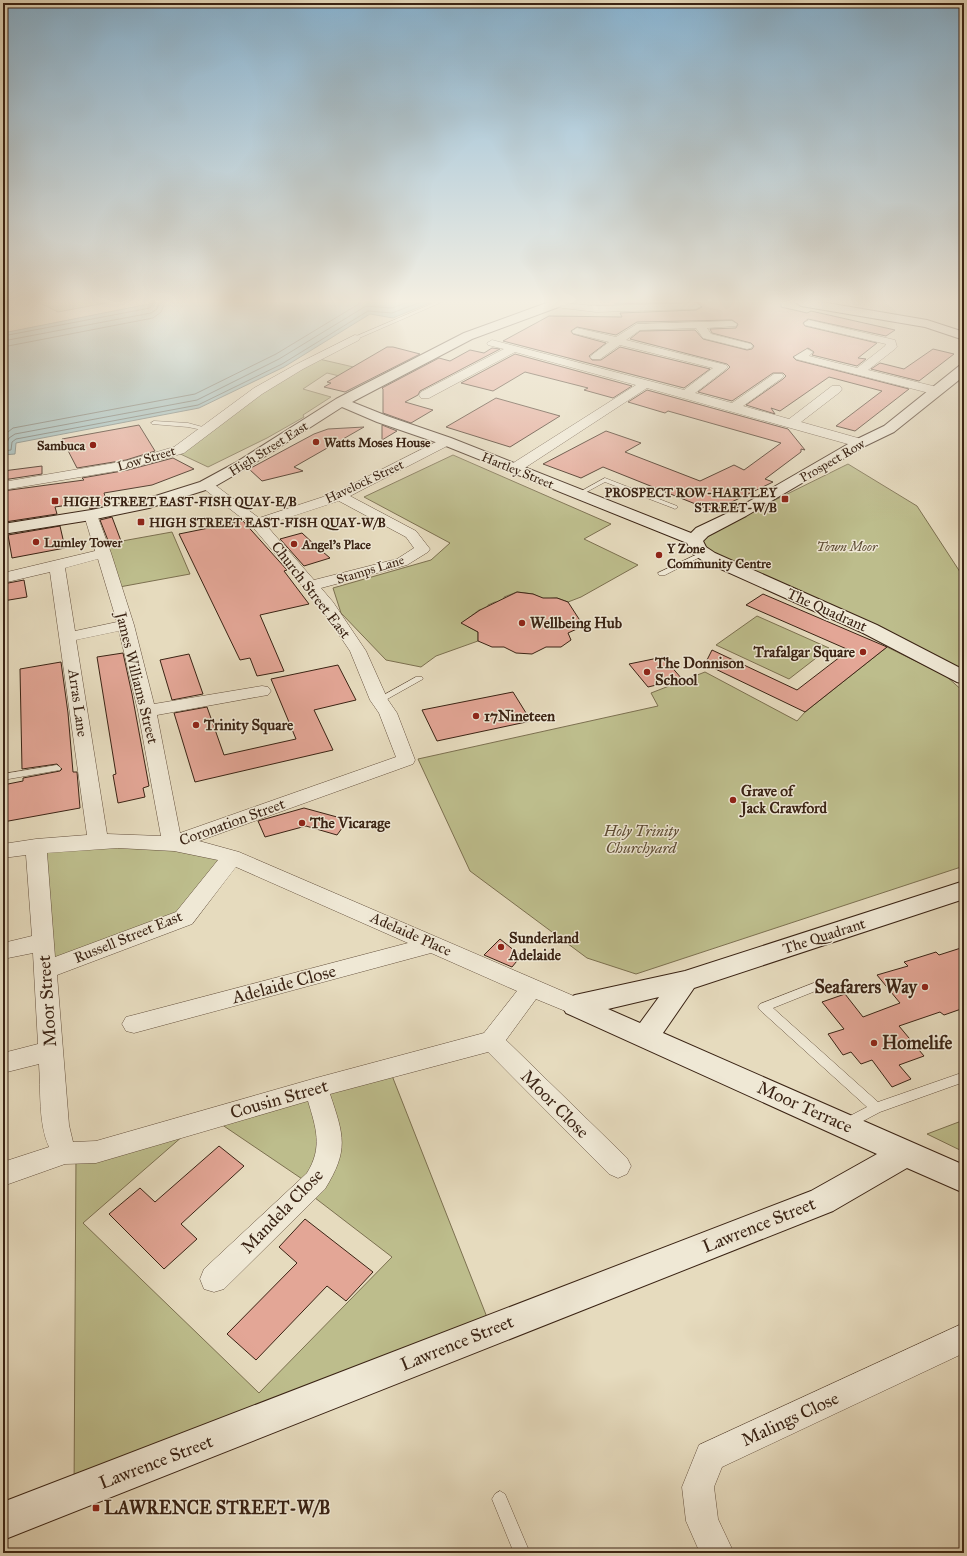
<svg xmlns="http://www.w3.org/2000/svg" width="967" height="1556" font-family="'IM FELL Great Primer',serif">
<style>
.green{fill:#bdbd8c;stroke:#7c7050}
.water{fill:#99b9ba;stroke:#737d78}
.lines{fill:none;stroke-linecap:round;stroke-linejoin:round}
.shore{stroke:#6a6e67;stroke-width:1}
.building{fill:#e3a696;stroke:#3a2314}
.lane-casing{stroke:#65513e;stroke-width:1}
.street-casing{stroke:#65513e;stroke-width:1}
.secondary-casing{stroke:#3a2314;stroke-width:2}
.lane{fill:#efe8d5;fill-rule:evenodd}
.street{fill:#efe8d5;fill-rule:evenodd}
.secondary{fill:#efe8d5;fill-rule:evenodd}
.poi-dot{fill:#8f2418;stroke:#efe8d5;stroke-width:1.5}
.labels{text-anchor:middle;stroke-width:3;stroke-linejoin:round;paint-order:stroke}
.far-poi-label{font-size:13px;font-weight:bold;fill:#3a2314;stroke:#efe8d5;text-anchor:start}
.far-street-label{font-size:13px;fill:#3a2314;stroke:#efe8d5}
.far-park-label{font-size:13px;font-style:italic;fill:#5b4a32;stroke:#efe8d5}
.street-label{font-size:15px;fill:#3a2314;stroke:#efe8d5}
.poi-label{font-size:15px;font-weight:bold;fill:#3a2314;stroke:#efe8d5;text-anchor:start}
.park-label{font-size:15px;font-style:italic;fill:#5b4a32;stroke:#efe8d5}
.near-street-label{font-size:18px;fill:#3a2314;stroke:#efe8d5}
.near-poi-label{font-size:18px;font-weight:bold;fill:#3a2314;stroke:#efe8d5;text-anchor:start}
</style>
<rect width="100%" height="100%" fill="#e6dbbe"/>
<filter id="stains"><feTurbulence type="fractalNoise" baseFrequency=".005" numOctaves="4"/><feColorMatrix values="0 0 0 0 .2 0 0 0 0 .09 0 0 0 0 .02 0 0 0 .5 -.17"/></filter>
<radialGradient id="worn" r=".72"><stop offset=".6" stop-color="#630" stop-opacity="0"/><stop offset="1" stop-color="#630" stop-opacity=".3"/></radialGradient>
<path class="green" d="M 38,302 L 111,302 L 58,312 Z
M 319,359 L 375,372 L 360,381 L 327,373 L 303,389 L 331,397 L 303,415 L 304,417 L 267,438 L 208,467 L 174,451 L 263,392 Z
M 453,455 L 611,524 L 584,539 L 638,565 L 581,597 L 568,602 L 557,598 L 543,599 L 533,594 L 517,592 L 504,597 L 504,603 L 495,602 L 488,605 L 488,610 L 479,610 L 466,620 L 467,626 L 478,632 L 478,641 L 436,656 L 421,667 L 386,660 L 341,613 L 333,588 L 431,560 L 450,543 L 364,497 Z
M 848,464 L 917,506 L 964,578 L 964,679 L 709,557 L 694,540 Z
M 172,532 L 190,574 L 114,588 L 100,545 Z
M 757,616 L 829,648 L 789,679 L 716,645 Z
M 887,647 L 946,676 L 964,692 L 964,866 L 636,974 L 587,958 L 470,871 L 418,759 L 658,706 L 651,693 L 705,672 L 797,721 L 805,712 Z
M 98,840 L 232,857 L 184,918 L 45,970 L 36,846 Z
M 389,1068 L 492,1330 L 74,1494 L 76,1154 L 199,1122 L 83,1223 L 259,1393 L 392,1257 L 306,1191 L 311,1185 L 212,1118 Z
M 964,1120 L 964,1152 L 927,1134 Z"/>
<path class="water" d="M 159,302 L 432,302 L 393,318 L 370,314 L 284,367 L 199,408 L 16,443 L 15,454 L 3,455 L 3,333 Z"/>
<g class="lines">
<path class="shore" d="M 3,336 L 150,308 L 154,302
M 3,341 L 151,313 L 157,309 L 159,302
M 3,347 L 153,318 L 161,312 L 165,302
M 3,436 L 13,428 L 195,394 L 276,354 L 362,302
M 3,446 L 6,445 L 9,438 L 15,434 L 197,400 L 279,359 L 366,306 L 392,308 L 408,302
M 3,451 L 11,450 L 12,442 L 16,439 L 198,405 L 282,364 L 368,311 L 392,313 L 421,302"/>
</g>
<path class="building" d="M 614,302 L 684,302 L 615,304 Z
M 697,302 L 781,302 L 781,307 L 807,313 L 811,311 L 895,330 L 886,336 L 808,319 L 803,323 L 805,326 L 877,343 L 858,358 L 866,359 L 857,366 L 812,355 L 814,352 L 808,348 L 793,357 L 796,360 L 909,389 L 855,431 L 836,426 L 882,391 L 829,377 L 780,411 L 771,408 L 775,414 L 746,405 L 783,379 L 786,376 L 783,373 L 773,373 L 732,401 L 698,392 L 727,370 L 730,367 L 727,364 L 630,339 L 640,331 L 695,330 L 703,339 L 747,350 L 752,349 L 754,346 L 751,343 L 712,333 L 710,329 L 736,328 L 738,324 L 732,320 L 637,322 L 616,335 L 577,327 L 571,331 L 573,334 L 606,343 L 589,356 L 592,360 L 601,360 L 620,347 L 710,369 L 684,388 L 503,341 L 549,316 L 622,317 L 620,313 L 696,310 L 702,307 Z
M 387,347 L 393,347 L 420,354 L 345,392 L 324,387 L 331,383 L 327,382 Z
M 492,348 L 500,349 L 420,391 L 418,395 L 405,402 L 433,410 L 411,423 L 383,413 L 383,389 L 382,388 L 439,358 L 450,361 L 470,350 L 484,353 Z
M 933,349 L 954,354 L 919,381 L 871,369 L 880,363 L 904,369 Z
M 515,354 L 632,386 L 613,398 L 584,390 L 588,388 L 525,372 L 493,391 L 461,383 Z
M 647,390 L 788,429 L 805,450 L 801,449 L 801,452 L 765,479 L 773,482 L 713,511 L 603,467 L 581,478 L 543,464 L 606,431 L 641,443 L 625,452 L 700,481 L 734,465 L 744,470 L 781,443 L 668,411 L 665,413 L 628,402 Z
M 496,398 L 560,416 L 510,447 L 446,427 Z
M 139,425 L 155,451 L 126,460 L 77,468 L 62,439 Z
M 382,425 L 397,431 L 382,440 Z
M 364,427 L 294,467 L 303,471 L 262,481 L 249,469 L 314,434 L 328,429 Z
M 173,458 L 194,469 L 152,485 L 104,493 L 108,505 L 90,509 L 88,502 L 55,507 L 57,514 L 5,522 L 3,491 L 84,480 L 82,478 L 128,470 Z
M 42,466 L 42,474 L 3,480 L 3,471 Z
M 112,517 L 121,541 L 109,543 L 100,520 Z
M 243,521 L 287,570 L 284,571 L 309,604 L 260,615 L 284,671 L 257,676 L 250,658 L 240,660 L 179,534 Z
M 60,526 L 65,548 L 12,558 L 8,535 Z
M 302,533 L 316,546 L 330,558 L 304,566 L 280,539 Z
M 24,580 L 27,597 L 3,601 L 3,584 Z
M 517,592 L 533,594 L 543,598 L 557,598 L 568,602 L 579,619 L 579,628 L 568,633 L 571,640 L 561,647 L 546,647 L 532,654 L 516,653 L 504,647 L 492,647 L 478,641 L 478,632 L 461,623 L 480,610 Z
M 763,594 L 887,647 L 805,712 L 705,664 L 712,650 L 797,690 L 849,650 L 746,605 Z
M 123,653 L 132,694 L 149,786 L 143,788 L 145,797 L 118,803 L 113,775 L 116,774 L 97,657 Z
M 189,654 L 203,694 L 172,700 L 160,660 Z
M 663,657 L 682,679 L 648,687 L 629,664 Z
M 61,662 L 68,713 L 73,772 L 77,772 L 80,808 L 3,822 L 3,785 L 23,781 L 23,778 L 60,771 L 62,769 L 57,764 L 22,769 L 20,669 Z
M 338,665 L 356,700 L 314,710 L 333,750 L 195,782 L 174,713 L 207,707 L 224,755 L 296,739 L 271,679 Z
M 513,692 L 531,721 L 437,741 L 422,710 Z
M 304,808 L 348,820 L 337,835 L 306,826 L 265,837 L 258,821 Z
M 500,939 L 521,956 L 512,967 L 484,955 Z
M 964,947 L 964,1008 L 944,1015 L 940,1012 L 899,1026 L 924,1056 L 899,1065 L 911,1079 L 892,1087 L 872,1060 L 861,1064 L 851,1052 L 843,1055 L 828,1034 L 844,1029 L 822,1002 L 845,994 L 863,1017 L 900,1003 L 877,975 L 908,966 L 904,962 L 936,952 L 939,955 Z
M 219,1146 L 244,1166 L 181,1224 L 197,1239 L 164,1269 L 109,1214 L 140,1188 L 155,1202 Z
M 305,1219 L 373,1272 L 346,1301 L 327,1286 L 256,1360 L 227,1334 L 297,1263 L 279,1247 Z"/>
<g class="lines">
<g class="lane-casing">
<path id="lane" d="M 436,302 L 442,302 L 357,339 L 352,338 Z
M 154,421 L 188,423 L 210,429 L 207,431 L 188,427 L 152,424 L 151,423 Z
M 605,478 L 677,506 L 678,507 L 675,509 L 673,508 L 605,482 L 581,495 L 576,494 Z
M 704,551 L 708,553 L 706,554 L 665,575 L 659,575 L 658,573 Z
M 416,677 L 422,677 L 423,679 L 382,702 L 376,702 L 375,700 Z
M 57,765 L 61,768 L 60,770 L 3,780 L 3,774 Z
M 819,981 L 823,982 L 824,985 L 823,988 L 773,1008 L 878,1102 L 964,1072 L 964,1082 L 880,1112 L 850,1128 L 846,1129 L 842,1128 L 840,1124 L 842,1120 L 867,1107 L 760,1010 L 758,1007 L 760,1004 Z
M 500,1491 L 505,1494 L 530,1553 L 514,1553 L 492,1499 L 495,1494 Z"/>
</g>
<g class="street-casing">
<path id="street" d="M 551,302 L 596,306 L 696,303 L 701,306 L 696,309 L 596,312 L 555,307 L 551,306 L 550,304 Z
M 809,320 L 895,340 L 897,347 L 895,349 L 868,370 L 941,388 L 943,391 L 937,395 L 796,359 L 794,357 L 807,349 L 813,352 L 809,356 L 857,368 L 885,346 L 886,344 L 805,325 L 804,323 Z
M 732,321 L 737,324 L 736,326 L 707,328 L 711,334 L 751,344 L 753,346 L 751,348 L 747,349 L 703,338 L 696,328 L 640,330 L 626,340 L 726,365 L 728,367 L 726,369 L 695,393 L 732,403 L 774,374 L 782,374 L 784,376 L 782,378 L 743,406 L 789,419 L 832,386 L 840,386 L 842,389 L 840,392 L 801,422 L 865,440 L 866,443 L 865,446 L 855,446 L 647,388 L 520,471 L 510,471 L 508,468 L 510,465 L 636,385 L 515,352 L 429,398 L 421,398 L 419,395 L 421,392 L 504,349 L 488,345 L 487,343 L 492,340 L 684,390 L 713,368 L 620,345 L 600,359 L 592,359 L 590,357 L 592,355 L 609,342 L 573,333 L 572,331 L 577,328 L 616,337 L 637,324 Z
M 355,335 L 359,336 L 360,338 L 359,340 L 303,369 L 262,394 L 184,453 L 128,469 L 3,490 L 3,482 L 126,461 L 174,447 L 254,388 L 295,365 Z
M 446,437 L 452,441 L 451,444 L 350,496 L 416,531 L 430,549 L 428,552 L 407,565 L 321,588 L 333,602 L 366,651 L 388,700 L 397,713 L 415,760 L 413,764 L 199,841 L 239,852 L 583,1000 L 587,1006 L 583,1012 L 575,1015 L 536,999 L 506,1040 L 627,1158 L 631,1166 L 627,1174 L 618,1178 L 609,1174 L 488,1052 L 330,1094 C 344,1136 349,1150 325,1189 L 224,1289 L 214,1292 L 204,1289 L 200,1279 L 204,1269 L 307,1173 C 323,1147 316,1128 308,1101 L 96,1163 L 65,1164 L 3,1186 L 3,1162 L 49,1147 C 38,1123 41,1090 39,1064 L 3,1073 L 3,1053 L 38,1044 L 33,953 L 3,959 L 3,943 L 32,936 L 26,855 L 3,858 L 3,844 L 36,839 L 87,835 L 50,572 L 3,583 L 3,573 L 95,551 L 84,515 L 86,512 L 96,512 L 111,553 L 134,625 L 154,704 L 262,686 L 268,687 L 271,691 L 268,695 L 262,696 L 157,715 L 180,833 L 396,757 L 379,713 L 370,700 L 350,651 L 321,608 L 252,526 L 199,485 L 201,482 L 211,482 L 259,518 L 335,493 ZM 339,501 L 406,537 L 414,548 L 397,559 L 314,580 L 266,525 ZM 98,559 L 117,622 L 75,631 L 65,568 ZM 119,631 L 138,711 L 161,836 L 107,834 L 76,640 ZM 118,848 L 174,851 L 218,860 L 176,912 L 55,957 L 47,853 ZM 236,867 L 408,943 L 134,1015 L 126,1017 L 122,1024 L 126,1031 L 134,1033 L 431,953 L 517,991 L 484,1033 L 316,1078 L 96,1141 L 73,1142 L 69,1125 L 57,975 L 192,924 Z
M 964,1323 L 964,1353 L 722,1467 L 714,1487 L 718,1519 L 734,1553 L 700,1553 L 686,1521 L 682,1487 L 699,1445 Z"/>
</g>
<g class="secondary-casing">
<path id="secondary" d="M 549,302 L 566,302 L 564,305 L 472,339 L 352,402 L 387,416 L 451,438 L 691,533 L 696,528 L 734,510 L 855,440 L 884,426 L 959,366 L 964,365 L 964,376 L 894,432 L 865,446 L 746,516 L 708,536 L 703,541 L 706,547 L 715,553 L 877,625 L 964,670 L 964,684 L 957,682 L 863,633 L 703,561 L 693,554 L 687,543 L 441,444 L 377,422 L 342,407 L 245,469 L 212,488 L 149,508 L 91,520 L 3,534 L 3,524 L 91,510 L 146,499 L 200,482 L 235,463 L 336,399 L 357,388 L 464,333 Z
M 795,302 L 821,302 L 927,320 L 964,332 L 964,340 L 925,327 L 801,306 Z
M 964,881 L 964,899 L 694,988 L 663,1033 L 964,1165 L 964,1193 L 907,1168 L 833,1211 L 3,1540 L 3,1502 L 811,1191 L 877,1154 L 566,1013 L 562,1006 L 566,999 L 575,995 L 685,971 ZM 659,997 L 640,1023 L 608,1009 Z"/>
</g>
<use href="#lane" class="lane"/>
<use href="#street" class="street"/>
<use href="#secondary" class="secondary"/>
</g>
<linearGradient id="sky" x2="0" y2="1"><stop stop-color="#88b6d6"/><stop offset="0.58" stop-color="#f4efe2"/><stop offset="1" stop-color="#f4efe2" stop-opacity="0"/></linearGradient>
<rect width="967" height="520" fill="url(#sky)"/>
<g class="poi-dot">
<circle cx="316" cy="442" r="4"/>
<circle cx="93" cy="445" r="4"/>
<rect x="781" y="495" width="8" height="8" rx="2"/>
<rect x="51" y="497" width="8" height="8" rx="2"/>
<rect x="137" y="518" width="8" height="8" rx="2"/>
<circle cx="36" cy="542" r="4"/>
<circle cx="294" cy="544" r="4"/>
<circle cx="659" cy="555" r="4"/>
<circle cx="522" cy="623" r="4"/>
<circle cx="863" cy="652" r="4"/>
<circle cx="647" cy="672" r="4"/>
<circle cx="476" cy="716" r="4"/>
<circle cx="196" cy="725" r="4"/>
<circle cx="733" cy="800" r="4"/>
<circle cx="302" cy="823" r="4"/>
<circle cx="501" cy="947" r="4"/>
<circle cx="925" cy="987" r="4"/>
<circle cx="874" cy="1043" r="4"/>
<rect x="92" y="1504" width="8" height="8" rx="2"/>
</g>
<g class="labels">
<g class="far-poi-label">
<text x="324" y="447">Watts Moses House</text>
<text x="85" y="450" text-anchor="end">Sambuca</text>
<text x="777" y="497" text-anchor="end">PROSPECT ROW-HARTLEY<tspan x="777" dy="15">STREET-W/B</tspan></text>
<text x="63" y="506">HIGH STREET EAST-FISH QUAY-E/B</text>
<text x="149" y="527">HIGH STREET EAST-FISH QUAY-W/B</text>
<text x="44" y="547">Lumley Tower</text>
<text x="302" y="549">Angel's Place</text>
<text x="667" y="553">Y Zone<tspan x="667" dy="15">Community Centre</tspan></text>
</g>
<g class="far-street-label">
<text transform="translate(268 448) rotate(-32)" y="5">High Street East</text>
<text transform="translate(146 458) rotate(-16)" y="5">Low Street</text>
<text transform="translate(832 460) rotate(-30)" y="5">Prospect Row</text>
<text transform="translate(518 470) rotate(22)" y="5">Hartley Street</text>
<text transform="translate(364 481) rotate(-25)" y="5">Havelock Street</text>
<text transform="translate(370 569) rotate(-17)" y="5">Stamps Lane</text>
</g>
<g class="far-park-label">
<text x="847" y="551">Town Moor</text>
</g>
<g class="street-label">
<text transform="translate(311 590) rotate(52)" y="5">Church Street East</text>
<text transform="translate(827 610) rotate(24)" y="5">The Quadrant</text>
<text transform="translate(137 678) rotate(76)" y="5">James Williams Street</text>
<text transform="translate(78 703) rotate(82)" y="5">Arras Lane</text>
<text transform="translate(232 822) rotate(-20)" y="5">Coronation Street</text>
<text transform="translate(411 934) rotate(24)" y="5">Adelaide Place</text>
<text transform="translate(824 936) rotate(-18)" y="5">The Quadrant</text>
<text transform="translate(128 937) rotate(-22)" y="5">Russell Street East</text>
</g>
<g class="poi-label">
<text x="530" y="628">Wellbeing Hub</text>
<text x="855" y="657" text-anchor="end">Trafalgar Square</text>
<text x="655" y="668">The Donnison<tspan x="655" dy="17">School</tspan></text>
<text x="484" y="721">17Nineteen</text>
<text x="204" y="730">Trinity Square</text>
<text x="741" y="796">Grave of<tspan x="741" dy="17">Jack Crawford</tspan></text>
<text x="310" y="828">The Vicarage</text>
<text x="509" y="943">Sunderland<tspan x="509" dy="17">Adelaide</tspan></text>
</g>
<g class="park-label">
<text x="641" y="836">Holy Trinity<tspan x="641" dy="17">Churchyard</tspan></text>
</g>
<g class="near-street-label">
<text transform="translate(284 984) rotate(-15)" y="6">Adelaide Close</text>
<text transform="translate(47 1001) rotate(-94)" y="6">Moor Street</text>
<text transform="translate(279 1099) rotate(-16)" y="6">Cousin Street</text>
<text transform="translate(555 1104) rotate(45)" y="6">Moor Close</text>
<text transform="translate(805 1107) rotate(24)" y="6">Moor Terrace</text>
<text transform="translate(282 1211) rotate(-46)" y="6">Mandela Close</text>
<text transform="translate(759 1225) rotate(-22)" y="6">Lawrence Street</text>
<text transform="translate(457 1343) rotate(-22)" y="6">Lawrence Street</text>
<text transform="translate(790 1419) rotate(-25)" y="6">Malings Close</text>
<text transform="translate(156 1462) rotate(-21)" y="6">Lawrence Street</text>
</g>
<g class="near-poi-label">
<text x="917" y="993" text-anchor="end">Seafarers Way</text>
<text x="882" y="1049">Homelife</text>
<text x="104" y="1514">LAWRENCE STREET-W/B</text>
</g>
</g>
<rect width="967" height="1556" fill="none" stroke="#e6dbbe" stroke-width="16"/>
<rect x="4" y="4" width="959" height="1548" fill="none" stroke="#3a2314" stroke-width="2"/>
<rect x="8" y="8" width="951" height="1540" fill="none" stroke="#3a2314"/>
<rect width="100%" height="100%" filter="url(#stains)"/>
<rect width="100%" height="100%" fill="url(#worn)"/>
</svg>
